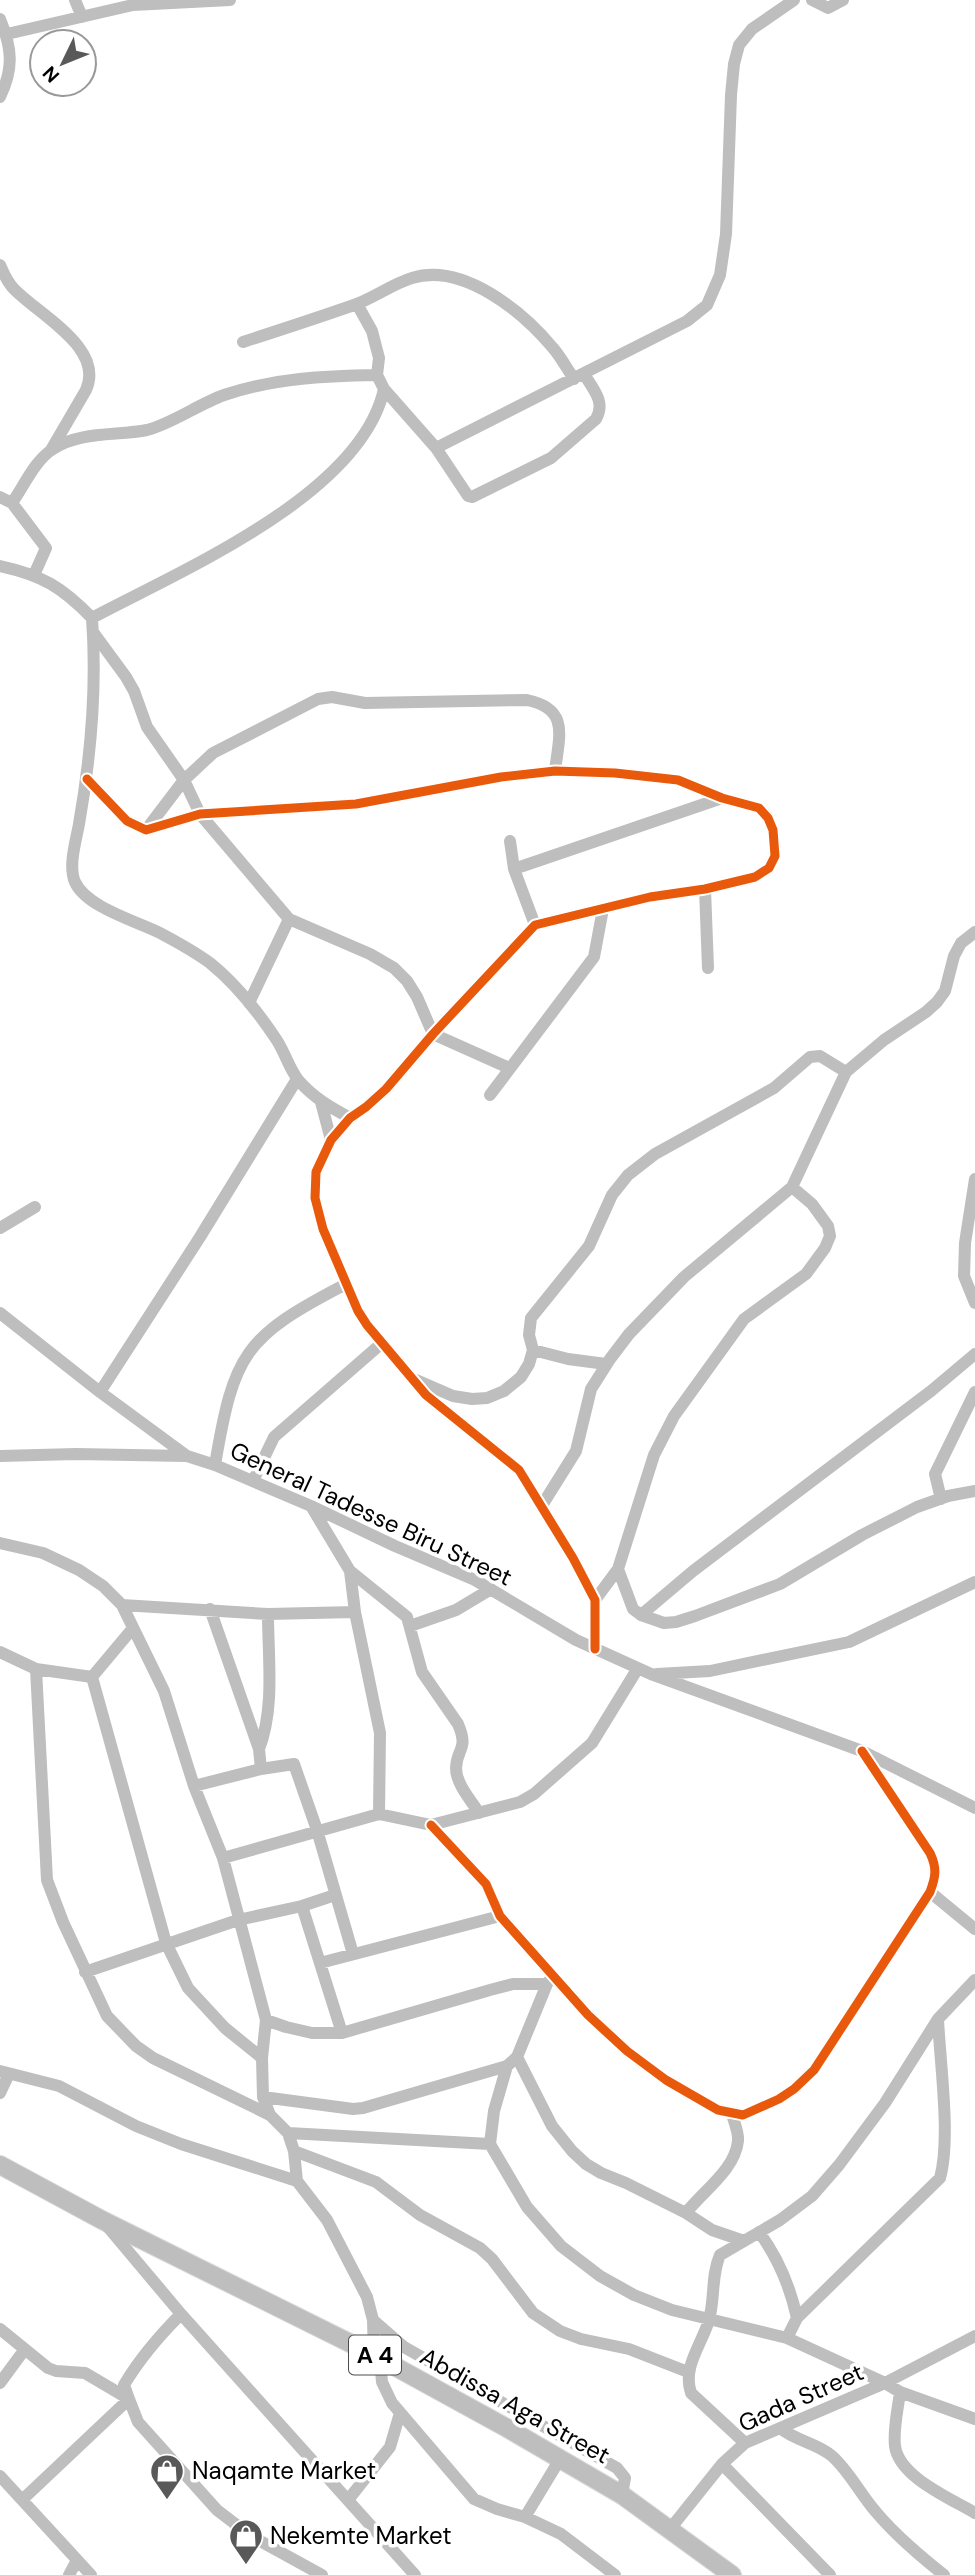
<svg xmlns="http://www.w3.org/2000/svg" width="975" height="2575" font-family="'DM Sans',sans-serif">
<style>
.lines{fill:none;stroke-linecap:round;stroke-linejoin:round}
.highway-casing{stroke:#dbdbdb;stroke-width:20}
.minor{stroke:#bebebe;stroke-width:12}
.highway{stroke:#bebebe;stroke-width:18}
.cycleway-casing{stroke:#fff;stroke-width:13}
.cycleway{stroke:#e8590c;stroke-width:9}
.labels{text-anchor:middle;stroke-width:7;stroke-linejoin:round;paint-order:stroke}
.shield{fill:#fff;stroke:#4c4c4c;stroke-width:2}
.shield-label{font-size:23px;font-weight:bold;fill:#000}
.street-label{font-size:24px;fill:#000;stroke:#fff}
.poi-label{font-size:24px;fill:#000;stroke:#fff;text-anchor:start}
</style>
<rect width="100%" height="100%" fill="#fff"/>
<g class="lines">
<g class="highway-casing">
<path id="highway" d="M 0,2165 L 102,2220 L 374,2355 L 507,2428 L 622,2495 L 732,2575"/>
</g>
<path class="minor" d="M 75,0 L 82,17
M 812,0 L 828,8 L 843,0
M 0,19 C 12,48 14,68 0,97
M 7,34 L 133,5 L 230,0
M 0,265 C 4,274 7,282 14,289 C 39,315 105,348 86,390 L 51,450
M 357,304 L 372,331 L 379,358 L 377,375 L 384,389 L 436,448 L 468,496 L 472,497 L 551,458 L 596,419 C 606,402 593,389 584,374
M 243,342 C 280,330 317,318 354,305 C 374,298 392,284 412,278 C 463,262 523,312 553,348 C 561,357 567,369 574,379
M 436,448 L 687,321 L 707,305 L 720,275 L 726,234 L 731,95 L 734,64 L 739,45 L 752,29 L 794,0
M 0,497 L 12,503 L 46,548 L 34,575
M 12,503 C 24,486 35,460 53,449 C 80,431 117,436 147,430 C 171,424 199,404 224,395 C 274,378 325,376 377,375
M 0,566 C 42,575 62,587 92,618 C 97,687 91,756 79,824 C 76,841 68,866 75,882 C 86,907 136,921 160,933 C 177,942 195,952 210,963 C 235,983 258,1012 276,1039 C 285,1052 289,1069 299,1081 C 314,1098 330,1107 350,1118
M 92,618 C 180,571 361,495 384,389
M 93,632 L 126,677 L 134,691 L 147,727 L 184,780 L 200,814 L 289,919 L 370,954 L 394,968 L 407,981 L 417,997 L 433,1034 L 509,1068
M 87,779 L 127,821 L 146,830 L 200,814 L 356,804 L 501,777 L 555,771 L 615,773 L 678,780 L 722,798 L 759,808 L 768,818 L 773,830 L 775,856 L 769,868 L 755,877 L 705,889 L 650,897 L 535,925 L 433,1034 L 386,1089 L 366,1107 L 350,1118 L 331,1140 L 316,1172 L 315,1198 L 323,1229 L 358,1311 L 367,1325 L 426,1395 L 519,1470 L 573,1558 L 595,1600 L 595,1649
M 146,830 L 184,780 L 213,753 L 318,699 L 332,697 L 365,703 L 527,700 C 570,709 559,736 555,771
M 510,841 L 514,869 L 535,925
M 514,869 L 722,798
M 705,889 L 708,968
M 249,1003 L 289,919
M 490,1095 L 594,957 L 603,909
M 321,1102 L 331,1140
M 975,1179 L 965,1243 L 964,1276 L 975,1303
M 0,1228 L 35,1207
M 0,1313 L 100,1392 L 187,1456
M 533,1350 L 568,1359 L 606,1364
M 416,1380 L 453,1396 L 472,1399 L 487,1398 L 504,1391 L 521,1377 L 529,1364 L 533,1350 L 529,1335 L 531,1318 L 589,1246 L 612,1195 L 628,1175 L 655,1154 L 774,1088 L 810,1057 L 820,1056 L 846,1072
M 100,1392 L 200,1237 L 297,1079
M 0,1456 L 76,1454 L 187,1456 L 215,1465 L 311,1506 L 395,1546 L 475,1580 L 576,1640 L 651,1674 L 862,1751 L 975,1808
M 215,1465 C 234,1353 244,1337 346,1284
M 253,1481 L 274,1437 L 382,1343
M 941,1499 L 935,1474 L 975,1392
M 311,1506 L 350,1571 L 407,1617 L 422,1672 L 458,1724 C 469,1750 457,1747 456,1768 C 456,1784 471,1800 479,1813
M 541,1507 L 576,1451 L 591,1389 L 610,1359 L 629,1334 L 684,1277 L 792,1187 L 846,1072 L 884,1040 L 926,1012 L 937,1002 L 945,991 L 954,956 L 961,943 L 975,932
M 0,1543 L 43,1553 L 79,1570 L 103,1586 L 122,1605 L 164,1691 L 194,1786 L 223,1858 L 266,2020 L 262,2058 L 263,2097 L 270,2115
M 618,1569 L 633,1609 L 641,1615 L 664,1623 L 676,1622 L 695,1616 L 780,1584 L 862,1535 L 917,1507 L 948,1496 L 975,1491
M 350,1571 L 355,1612 L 380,1733 L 379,1814
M 595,1600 L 618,1569 L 654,1455 L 674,1416 L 744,1319 L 806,1274 L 825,1248 L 830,1236 L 828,1226 L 812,1204 L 792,1187
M 122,1605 L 268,1614 L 355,1612
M 210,1609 L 259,1749 L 261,1769
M 641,1615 L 693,1571 L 931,1391 L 975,1354
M 410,1626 L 456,1610 L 491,1589
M 0,1652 L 36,1669 L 92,1677 L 133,1628
M 36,1669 L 47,1880 L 63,1922 L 107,2016 L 136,2046 L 153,2058 L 270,2115 L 288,2133 L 294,2151 L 297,2181 L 327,2220 L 367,2297 L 373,2320 L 374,2355
M 657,1674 L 710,1671 L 849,1642 L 975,1582
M 92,1677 L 166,1943 L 188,1988 L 225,2028 L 262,2058
M 259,1749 C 275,1708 268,1658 268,1614
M 194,1786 L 261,1769 L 294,1764 L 317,1830 L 353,1954
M 431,1825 L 486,1884 L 500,1916 L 588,2015 L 627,2051 L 666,2080 L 718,2110 L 743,2115 L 779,2099 L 794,2089 L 814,2070 L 930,1892 C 936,1876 937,1868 930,1853 L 862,1751
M 223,1858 L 379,1814 L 431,1825 L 520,1802 L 534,1794 L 592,1743 L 638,1668
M 930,1892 L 975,1929
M 302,1906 L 335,1895
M 320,1963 L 500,1916
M 85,1972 L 238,1920 L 302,1906 L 342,2033
M 266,2020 L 286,2027 L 312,2033 L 342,2033 L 490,1990 L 513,1984 L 547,1984 L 551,1978
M 517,2057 L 552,2126 L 572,2151 L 586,2164 L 601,2173 L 626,2183 L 686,2213 L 712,2230 L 744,2241
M 507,2066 L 494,2111 L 490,2144 L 527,2207 L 561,2246 L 600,2276 L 634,2295 L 672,2310 L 787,2338 L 885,2383 L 900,2392 L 975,2419
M 0,2071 L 59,2086 L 136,2126 L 181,2144 L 297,2181
M 0,2093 L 9,2074
M 263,2097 L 353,2109 L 363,2108 L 507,2066 L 517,2057 L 547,1984
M 288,2133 L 490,2144
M 294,2151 L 376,2182 L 420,2215 L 480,2248 L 492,2259 L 533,2313 L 560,2331 L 581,2339 L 629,2349 L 688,2372
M 686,2213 C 703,2191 735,2170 738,2141 C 739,2133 734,2122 732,2114
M 107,2226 L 181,2314 L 415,2575
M 759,2232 C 779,2259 790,2286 797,2318
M 373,2320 L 404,2347 L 617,2468 L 625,2478 L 622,2495
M 0,2329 L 48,2368 L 56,2371 L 85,2373 L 129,2399 L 138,2422 L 217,2510 L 251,2536 L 322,2575
M 787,2338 L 797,2318 L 940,2178 C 951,2139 940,2063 938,2019
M 380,2359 L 382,2382 L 392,2403 L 474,2499 L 497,2509 L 525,2517 L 561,2534 L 615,2575
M 0,2383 L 25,2349
M 900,2392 C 898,2409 893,2429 895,2446 C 899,2477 950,2498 975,2513
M 780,2428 C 796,2441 817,2443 832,2456 C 849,2471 861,2495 876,2512 C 896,2536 920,2556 944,2575
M 745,2443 L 691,2393 C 682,2367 702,2344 709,2320 C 715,2299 711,2275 720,2255 L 780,2220 L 812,2196 L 839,2165 L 885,2103 L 938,2019 L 975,1980
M 722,2464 L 830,2575
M 0,2476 L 91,2575
M 22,2500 L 129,2399 L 124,2385 C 140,2358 159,2336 181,2314
M 348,2500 L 390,2447 L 400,2413
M 525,2517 L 560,2459
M 670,2529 L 722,2464 L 745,2443 L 885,2383 L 975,2336
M 69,2575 L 77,2560"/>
<use href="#highway" class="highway"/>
<g class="cycleway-casing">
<path id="cycleway" d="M 87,779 L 127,821 L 146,830 L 200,814 L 356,804 L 501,777 L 555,771 L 615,773 L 678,780 L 722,798 L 759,808 L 768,818 L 773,830 L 775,856 L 769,868 L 755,877 L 705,889 L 650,897 L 535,925 L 433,1034 L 386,1089 L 366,1107 L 350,1118 L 331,1140 L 316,1172 L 315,1198 L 323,1229 L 358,1311 L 367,1325 L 426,1395 L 519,1470 L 573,1558 L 595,1600 L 595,1649
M 431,1825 L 486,1884 L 500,1916 L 588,2015 L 627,2051 L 666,2080 L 718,2110 L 743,2115 L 779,2099 L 794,2089 L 814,2070 L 930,1892 C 936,1876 937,1868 930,1853 L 862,1751"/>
</g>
<use href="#cycleway" class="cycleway"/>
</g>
<defs>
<g id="shop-pin" transform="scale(1.75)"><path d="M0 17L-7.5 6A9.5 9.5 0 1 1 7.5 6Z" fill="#595959" stroke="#fff"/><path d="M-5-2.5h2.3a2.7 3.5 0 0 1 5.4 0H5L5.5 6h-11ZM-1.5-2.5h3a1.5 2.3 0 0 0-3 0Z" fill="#fff"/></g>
</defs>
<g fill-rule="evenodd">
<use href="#shop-pin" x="167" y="2471"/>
<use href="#shop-pin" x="246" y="2536"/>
</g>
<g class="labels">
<rect class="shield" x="349" y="2335.5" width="52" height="39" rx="5"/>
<g class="shield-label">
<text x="375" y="2363">A 4</text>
</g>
<g class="street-label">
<text transform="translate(371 1514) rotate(25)" y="8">General Tadesse Biru Street</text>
<text transform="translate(801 2398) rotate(-24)" y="8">Gada Street</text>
<text transform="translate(515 2406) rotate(29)" y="8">Abdissa Aga Street</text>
</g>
<g class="poi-label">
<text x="192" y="2479">Naqamte Market</text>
<text x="270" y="2544">Nekemte Market</text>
</g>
</g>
<g transform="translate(63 63) rotate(227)"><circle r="33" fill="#ffffff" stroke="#999999" stroke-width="2"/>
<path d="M0-5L12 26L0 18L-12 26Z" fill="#595959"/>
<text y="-10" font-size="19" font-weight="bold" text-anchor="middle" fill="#000000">N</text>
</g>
</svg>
